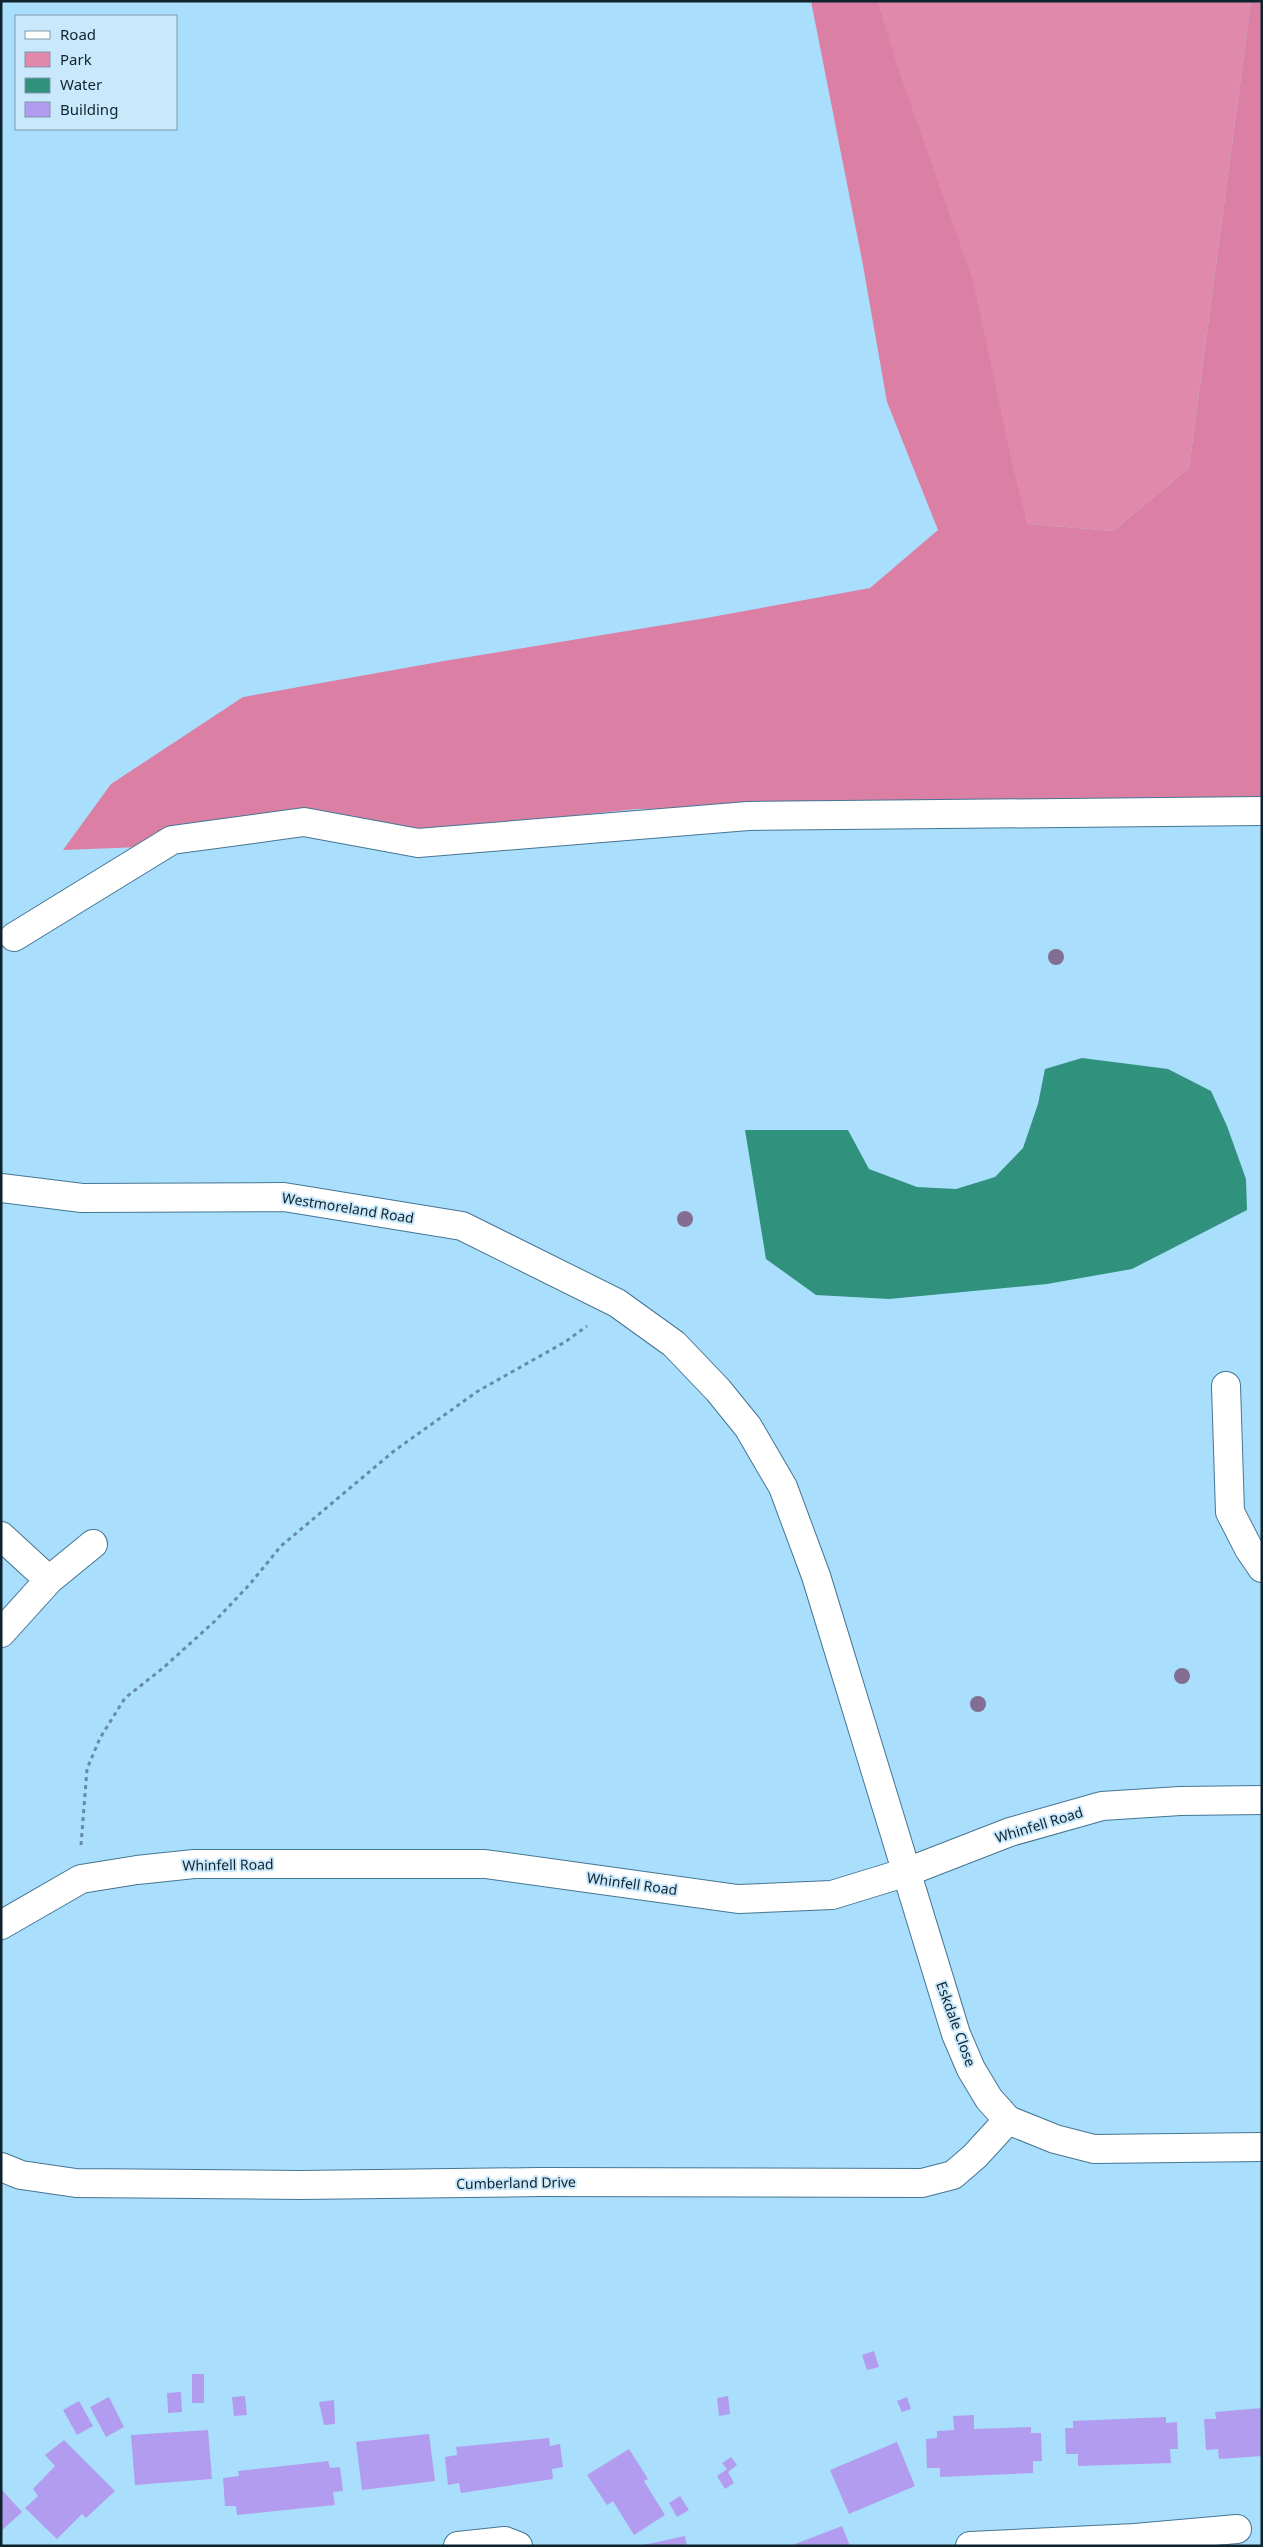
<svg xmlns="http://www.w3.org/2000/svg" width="1263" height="2547" font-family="'Noto Sans',sans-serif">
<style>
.green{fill:#e089ab}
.forest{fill:#db80a4}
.water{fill:#30927d}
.building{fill:#b29cef}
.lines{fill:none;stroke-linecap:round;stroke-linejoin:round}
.minor-casing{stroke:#457692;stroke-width:30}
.path{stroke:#668ca3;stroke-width:3;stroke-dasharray:4 4;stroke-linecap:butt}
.minor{stroke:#fff;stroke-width:28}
.tree{fill:#836d92}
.labels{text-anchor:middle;stroke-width:4;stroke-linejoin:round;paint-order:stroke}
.street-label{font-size:14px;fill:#0f232f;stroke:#c9e8fb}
</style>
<rect width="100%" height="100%" fill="#aadefd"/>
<path class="green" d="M 878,1 L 1251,1 L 1189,468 L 1113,531 L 1028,524 Z"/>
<path class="forest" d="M 811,1 L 878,1 L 898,68 L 973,281 L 1014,472 L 1028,524 L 1113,531 L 1189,468 L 1251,1 L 1262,1 L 1262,807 L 956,806 L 885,800 L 819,812 L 757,808 L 637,809 L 416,832 L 290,814 L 141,847 L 63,850 L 111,784 L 243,697 L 444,661 L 706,618 L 870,588 L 938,530 L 887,402 L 862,260 Z"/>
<path class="water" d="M 1082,1058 L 1168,1069 L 1211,1091 L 1227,1126 L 1246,1179 L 1247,1210 L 1132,1269 L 1047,1284 L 889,1299 L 816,1295 L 766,1259 L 745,1130 L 848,1130 L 869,1169 L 917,1187 L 956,1189 L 995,1177 L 1023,1148 L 1038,1104 L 1045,1069 Z"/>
<path class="building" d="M 874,2351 L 879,2367 L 867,2370 L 862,2355 Z
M 192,2374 L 204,2374 L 204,2403 L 192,2403 Z
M 181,2392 L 182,2412 L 168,2413 L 167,2393 Z
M 245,2396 L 247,2415 L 234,2416 L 232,2397 Z
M 728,2396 L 730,2414 L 719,2416 L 717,2398 Z
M 109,2397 L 124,2427 L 106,2437 L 90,2407 Z
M 907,2397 L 911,2409 L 902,2412 L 897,2401 Z
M 334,2400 L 335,2424 L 324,2425 L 319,2402 Z
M 79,2401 L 93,2426 L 77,2435 L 63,2410 Z
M 1262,2408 L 1262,2456 L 1219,2459 L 1218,2449 L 1206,2450 L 1204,2419 L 1216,2419 L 1215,2412 Z
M 974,2415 L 974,2429 L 1031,2427 L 1031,2433 L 1041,2433 L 1042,2461 L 1033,2461 L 1033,2473 L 940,2477 L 940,2468 L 927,2468 L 926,2439 L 937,2438 L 937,2431 L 954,2430 L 953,2416 Z
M 1166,2417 L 1166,2423 L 1177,2422 L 1178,2449 L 1170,2449 L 1171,2463 L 1078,2466 L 1078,2454 L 1066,2454 L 1065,2428 L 1073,2428 L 1073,2421 Z
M 208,2430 L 212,2479 L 135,2485 L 131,2435 Z
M 429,2434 L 435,2481 L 362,2490 L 356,2442 Z
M 549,2438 L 550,2446 L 560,2444 L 563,2467 L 552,2469 L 553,2479 L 461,2493 L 459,2483 L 448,2485 L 445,2457 L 457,2455 L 456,2447 Z
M 64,2440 L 115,2491 L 86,2518 L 82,2514 L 57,2539 L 25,2508 L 38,2496 L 33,2489 L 55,2466 L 45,2455 Z
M 897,2442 L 915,2486 L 849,2514 L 830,2470 Z
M 629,2449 L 648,2479 L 644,2481 L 665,2515 L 634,2535 L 613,2501 L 607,2505 L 587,2475 Z
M 731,2457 L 737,2465 L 728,2472 L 734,2483 L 725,2489 L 717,2476 L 727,2469 L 722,2463 Z
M 328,2461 L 330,2468 L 340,2467 L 343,2491 L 333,2492 L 335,2505 L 237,2515 L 236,2506 L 225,2506 L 223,2478 L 239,2476 L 238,2471 Z
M 1,2489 L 22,2512 L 1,2531 Z
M 680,2496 L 689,2510 L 677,2517 L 669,2503 Z
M 842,2526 L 850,2546 L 790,2546 Z
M 685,2536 L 687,2546 L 643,2546 L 643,2545 Z"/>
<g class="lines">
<g class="minor-casing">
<path id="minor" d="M 14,937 L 172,840 L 304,822 L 418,843 L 748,816 L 1262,811
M 1,1188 L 82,1198 L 284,1197 L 462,1226 L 617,1303 L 674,1344 L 718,1390 L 748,1427 L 783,1487 L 816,1576 L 956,2034 L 971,2069 L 989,2099 L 1008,2120 L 1055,2139 L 1094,2149 L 1262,2147
M 1226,1386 L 1230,1512 L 1249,1549 L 1262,1568
M 1,1536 L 49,1580
M 1,1633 L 49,1580 L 93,1544
M 1,1925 L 81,1879 L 137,1870 L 194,1864 L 485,1864 L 738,1899 L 832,1895 L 907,1872 L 1010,1832 L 1102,1806 L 1180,1801 L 1262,1800
M 1,2167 L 21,2175 L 76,2183 L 300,2185 L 540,2182 L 922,2183 L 953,2175 L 975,2156 L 1008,2120
M 458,2546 L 505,2541 L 518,2546
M 970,2546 L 1135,2538
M 1135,2546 L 1135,2538 L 1237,2529"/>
</g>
<path class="path" d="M 81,1845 L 87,1769 L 100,1738 L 125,1698 L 163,1668 L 215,1621 L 250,1584 L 281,1546 L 394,1451 L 478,1391 L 565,1342 L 587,1326"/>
<use href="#minor" class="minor"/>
</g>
<g class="tree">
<circle cx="1056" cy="957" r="8"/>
<circle cx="685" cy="1219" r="8"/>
<circle cx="1182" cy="1676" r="8"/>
<circle cx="978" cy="1704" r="8"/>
</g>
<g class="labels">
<g class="street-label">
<text transform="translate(348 1208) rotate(9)" y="5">Westmoreland Road</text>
<text transform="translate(1039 1825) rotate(-17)" y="5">Whinfell Road</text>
<text transform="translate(228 1865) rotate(-1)" y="5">Whinfell Road</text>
<text transform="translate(632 1884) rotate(8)" y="5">Whinfell Road</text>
<text transform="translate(956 2024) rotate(70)" y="5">Eskdale Close</text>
<text transform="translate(516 2183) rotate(-1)" y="5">Cumberland Drive</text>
</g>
</g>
<rect width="1263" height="2547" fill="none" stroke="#0f232f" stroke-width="5"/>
<rect x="15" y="15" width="162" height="115" fill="#c9e8fb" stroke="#7f99a9"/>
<rect x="25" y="31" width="25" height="8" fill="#ffffff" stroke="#7f99a9"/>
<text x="60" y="40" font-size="15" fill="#0f232f">Road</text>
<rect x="25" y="52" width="25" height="15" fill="#e089ab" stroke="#7f99a9"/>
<text x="60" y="65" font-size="15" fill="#0f232f">Park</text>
<rect x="25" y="78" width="25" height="15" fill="#30927d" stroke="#7f99a9"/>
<text x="60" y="90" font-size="15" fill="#0f232f">Water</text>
<rect x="25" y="102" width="25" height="15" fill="#b29cef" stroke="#7f99a9"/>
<text x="60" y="115" font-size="15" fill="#0f232f">Building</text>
</svg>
